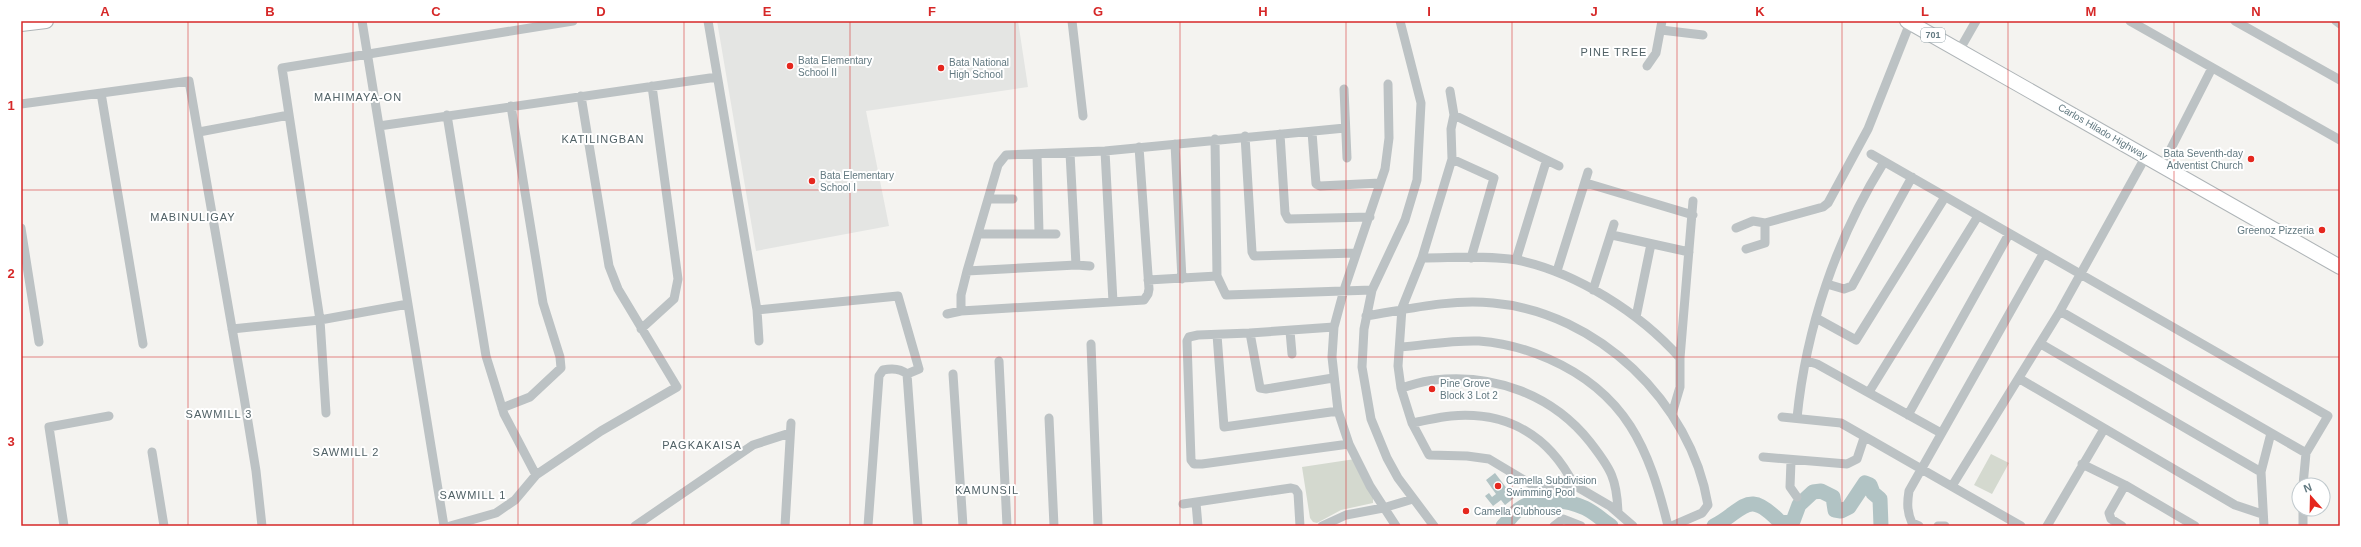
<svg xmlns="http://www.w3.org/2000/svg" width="2361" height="547" font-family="Helvetica,sans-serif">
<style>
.built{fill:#e4e5e3}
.green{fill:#d4d9cf}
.water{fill:#b1c3c4}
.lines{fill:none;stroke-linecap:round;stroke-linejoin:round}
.river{stroke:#b1c3c4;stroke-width:15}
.primary-casing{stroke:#aeb4b7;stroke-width:16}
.minor{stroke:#bcc2c4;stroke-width:9}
.primary{stroke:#fff;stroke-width:14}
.grid{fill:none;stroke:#d62828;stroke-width:1;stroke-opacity:0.55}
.poi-dot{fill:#e5271e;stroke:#fff;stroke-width:1.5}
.labels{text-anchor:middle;stroke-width:4;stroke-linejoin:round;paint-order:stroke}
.shield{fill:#fff;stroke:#91a1a7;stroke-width:1}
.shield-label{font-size:9px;font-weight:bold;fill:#627981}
.poi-label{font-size:10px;fill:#627981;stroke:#fff;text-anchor:start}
.street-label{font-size:10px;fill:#627981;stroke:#fff}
.neighbourhood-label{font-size:11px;letter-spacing:1px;fill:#506166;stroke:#fff}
.neatline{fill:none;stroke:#d62828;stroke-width:1.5}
.grid-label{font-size:13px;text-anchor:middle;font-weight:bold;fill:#d62828}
</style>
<rect width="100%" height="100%" fill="#f4f3f0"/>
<path class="built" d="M 717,21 L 1018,21 L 1028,87 L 866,111 L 889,226 L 756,251 Z"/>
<path class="green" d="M 1991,454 L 2009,463 L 1992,494 L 1974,485 Z
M 1355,459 L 1373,497 L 1373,503 L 1341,510 L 1317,523 L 1313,522 L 1310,518 L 1302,467 Z"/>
<path class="water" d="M 1495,473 L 1514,498 L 1505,505 L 1501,500 L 1493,506 L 1485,496 L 1489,493 L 1492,497 L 1496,494 L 1486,480 Z"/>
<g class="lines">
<path class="river" d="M 1503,526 C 1508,521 1513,514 1518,510 C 1536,496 1565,499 1585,508 C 1594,512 1602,520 1611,526
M 1714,526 C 1745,510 1747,487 1781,523 L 1793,521 L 1799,505 L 1813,492 L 1821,491 L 1833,497 L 1835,510 L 1841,511 L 1849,507 L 1865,483 L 1870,485 L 1873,493 L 1880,499 L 1881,526"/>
<g class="primary-casing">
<path id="primary" d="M 1907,21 L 2340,267
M 21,24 L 46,21"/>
</g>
<path class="minor" d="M 362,21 L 444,526
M 708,21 L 757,310 L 759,341
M 1072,21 L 1083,116
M 1400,21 L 1421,103 L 1417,180 L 1405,220 L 1372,290 L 1364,329 L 1362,367 L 1371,419 L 1387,458 L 1398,478 L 1434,526
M 2130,21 L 2340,140
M 2235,21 L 2340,80
M 2336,21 L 2340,24
M 1661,30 L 1703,35
M 1960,49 L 1976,21
M 1647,66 L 1656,53 L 1662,21
M 1388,84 L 1389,138 L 1385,169 L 1344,290 L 1334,327 L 1332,357 L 1338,411 L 1349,444 L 1370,486 L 1396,526
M 1344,89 L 1347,158
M 1450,91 L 1454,115 L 1451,129 L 1452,159 L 1422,258 L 1402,308 L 1398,366 L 1401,388 L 1412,423 L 1429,455 L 1467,456 L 1489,459 L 1534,486 L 1574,485 L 1610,506 L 1633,526
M 101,93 L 143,344
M 21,104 L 189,81 L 244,397 L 256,471 L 262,526
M 447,115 L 486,356 L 504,414 L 536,475
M 1454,115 L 1559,166
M 379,126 L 717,77
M 199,132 L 289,115
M 1312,132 L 1316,184 L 1320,186 L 1380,183
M 1280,134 L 1285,213 L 1288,219 L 1370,217
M 1245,136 L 1252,252 L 1254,256 L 1355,253
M 1215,139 L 1217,276 L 1226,295 L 1372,290
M 1175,144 L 1182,279
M 1105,151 L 1113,302
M 1070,153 L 1076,265
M 1037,154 L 1039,233
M 1871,154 L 2328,416 L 2306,453 L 2303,485
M 1452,159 L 1494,178 L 1471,258
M 2162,166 L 2212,68
M 1586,183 L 1693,215
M 989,199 L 1013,199
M 21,228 L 39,342
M 1736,228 L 1753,221 L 1765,223 L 1823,207 L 1828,203 L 1868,129 L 1910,23
M 978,234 L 1056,234
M 1612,235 L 1689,252
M 1746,249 L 1765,243 L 1765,223
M 1422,258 C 1453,258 1486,255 1517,260 C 1576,272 1640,313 1680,358
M 1516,260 L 1546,162
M 967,271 L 1076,265 L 1090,266
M 1557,271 L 1588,172
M 1148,280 L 1217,276
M 1827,284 L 1844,289 L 1852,286 L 1912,177
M 1593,290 L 1614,224
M 757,310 L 898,296 L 919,369 L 907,374 L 918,526
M 961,311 L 961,295 L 967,271 L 998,165 L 1006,155 L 1105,151 L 1345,128
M 2060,311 L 2306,453
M 947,314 L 961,311 L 1144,300 L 1148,294 L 1149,289 L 1139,147
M 1366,316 C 1409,309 1449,299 1493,303 C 1597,312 1691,402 1708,505 L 1702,513 L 1672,526
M 1636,317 L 1651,244
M 1816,318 L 1856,340 L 1945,197
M 1334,327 L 1250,333 L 1198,335 L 1189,337 L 1187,341 L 1191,460 L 1194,464 L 1202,464 L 1349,444
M 232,329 L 320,320 L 408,304
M 641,329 L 674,299 L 678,279 L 652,86
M 1290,331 L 1292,354
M 1250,333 L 1260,388 L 1266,389 L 1333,378
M 1217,335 L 1224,427 L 1338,411
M 1091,344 L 1098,526
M 2041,344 L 2261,472
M 1400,347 C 1426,345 1452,340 1479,341 C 1503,343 1527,349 1549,359 C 1626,393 1649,448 1668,526
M 999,361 L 1007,526
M 1807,361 L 1817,364 L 1941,433
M 953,374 L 963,526
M 2020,379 L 2235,505 L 2262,514
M 1401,388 C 1412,385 1423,381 1434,380 C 1494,373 1553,395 1590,442 C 1611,469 1617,479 1618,513
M 1869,392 L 1978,216
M 502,408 L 530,397 L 561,368 L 560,357 L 543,303 L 511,106
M 326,413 L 320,320 L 282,68 L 573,21
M 1672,414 L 1680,387 L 1680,358 L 1693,201
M 1908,415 L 2009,234
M 1782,417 L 1841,423 L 2021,526
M 1049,418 L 1054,526
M 1797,418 C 1806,328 1836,239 1884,162
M 1412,423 C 1425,421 1438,417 1451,416 C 1508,411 1549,436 1574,485
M 152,452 L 164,526
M 1763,457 L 1847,464 L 1857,459 L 1864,438
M 1791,461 L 1790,487 L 1797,497
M 2082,464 L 2125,485 L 2195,526
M 1952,486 L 2060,311 L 2146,156
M 1196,503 L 1198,526
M 1183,504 L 1291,488 L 1295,489 L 1298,493 L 1300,526
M 2303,509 L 2303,526
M 64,526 L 49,427 L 109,416
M 450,526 L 496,513 L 515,500 L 536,475 L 601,431 L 677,387 L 618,289 L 609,266 L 581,96
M 635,526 L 753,445 L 790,433
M 785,526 L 791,423
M 868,526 L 879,376 L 883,370 C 892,368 900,368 907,374
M 1322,526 L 1346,515 L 1383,508 L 1413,499
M 1554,526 L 1563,519 L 1581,526
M 1919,526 L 1912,523 C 1907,512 1907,503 1909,491 L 2043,254
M 1938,526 L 1945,526
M 2047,526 L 2104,429
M 2122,526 L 2111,519 L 2109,513 L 2125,485
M 2264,526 L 2261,472 L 2271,433"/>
<use href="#primary" class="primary"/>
</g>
<path class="grid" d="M 188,21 L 188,526M 353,21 L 353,526M 518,21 L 518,526M 684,21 L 684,526M 850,21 L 850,526M 1015,21 L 1015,526M 1180,21 L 1180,526M 1346,21 L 1346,526M 1512,21 L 1512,526M 1677,21 L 1677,526M 1842,21 L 1842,526M 2008,21 L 2008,526M 2174,21 L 2174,526M 21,190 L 2340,190M 21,357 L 2340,357"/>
<g class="poi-dot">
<circle cx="790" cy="66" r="4"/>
<circle cx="941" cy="68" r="4"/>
<circle cx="2251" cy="159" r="4"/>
<circle cx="812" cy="181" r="4"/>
<circle cx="2322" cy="230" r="4"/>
<circle cx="1432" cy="389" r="4"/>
<circle cx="1498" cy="486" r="4"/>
<circle cx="1466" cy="511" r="4"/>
</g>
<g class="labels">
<rect class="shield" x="1921" y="28" width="24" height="14" rx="3"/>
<g class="shield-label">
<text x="1933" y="38">701</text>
</g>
<g class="poi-label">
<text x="798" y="64">Bata Elementary<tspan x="798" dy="12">School II</tspan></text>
<text x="949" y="66">Bata National<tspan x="949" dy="12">High School</tspan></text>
<text x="2243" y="157" text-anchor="end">Bata Seventh-day<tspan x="2243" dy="12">Adventist Church</tspan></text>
<text x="820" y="179">Bata Elementary<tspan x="820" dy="12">School I</tspan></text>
<text x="2314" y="234" text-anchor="end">Greenoz Pizzeria</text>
<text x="1440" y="387">Pine Grove<tspan x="1440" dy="12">Block 3 Lot 2</tspan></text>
<text x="1506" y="484">Camella Subdivision<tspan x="1506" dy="12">Swimming Pool</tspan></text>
<text x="1474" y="515">Camella Clubhouse</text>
</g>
<g class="street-label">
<text transform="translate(2103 131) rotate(30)" y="4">Carlos Hilado Highway</text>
</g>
<g class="neighbourhood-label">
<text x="1614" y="56">PINE TREE</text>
<text x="358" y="101">MAHIMAYA-ON</text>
<text x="603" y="143">KATILINGBAN</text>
<text x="193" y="221">MABINULIGAY</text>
<text x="219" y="418">SAWMILL 3</text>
<text x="702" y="449">PAGKAKAISA</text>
<text x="346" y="456">SAWMILL 2</text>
<text x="987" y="494">KAMUNSIL</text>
<text x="473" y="499">SAWMILL 1</text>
</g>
</g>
<rect width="2361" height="547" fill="none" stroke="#ffffff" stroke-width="44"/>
<g transform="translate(2311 497) rotate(340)"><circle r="19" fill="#ffffff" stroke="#c0c9cd"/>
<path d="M0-3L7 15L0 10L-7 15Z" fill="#e5271e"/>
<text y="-6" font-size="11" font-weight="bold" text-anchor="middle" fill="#627981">N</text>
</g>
<rect x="22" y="22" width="2317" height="503" class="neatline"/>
<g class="grid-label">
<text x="105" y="16">A</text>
<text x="270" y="16">B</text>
<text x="436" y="16">C</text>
<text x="601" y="16">D</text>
<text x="767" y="16">E</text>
<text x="932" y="16">F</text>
<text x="1098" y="16">G</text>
<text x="1263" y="16">H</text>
<text x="1429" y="16">I</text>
<text x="1594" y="16">J</text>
<text x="1760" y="16">K</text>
<text x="1925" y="16">L</text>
<text x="2091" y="16">M</text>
<text x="2256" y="16">N</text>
<text x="11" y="110">1</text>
<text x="11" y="278">2</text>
<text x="11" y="446">3</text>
</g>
</svg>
